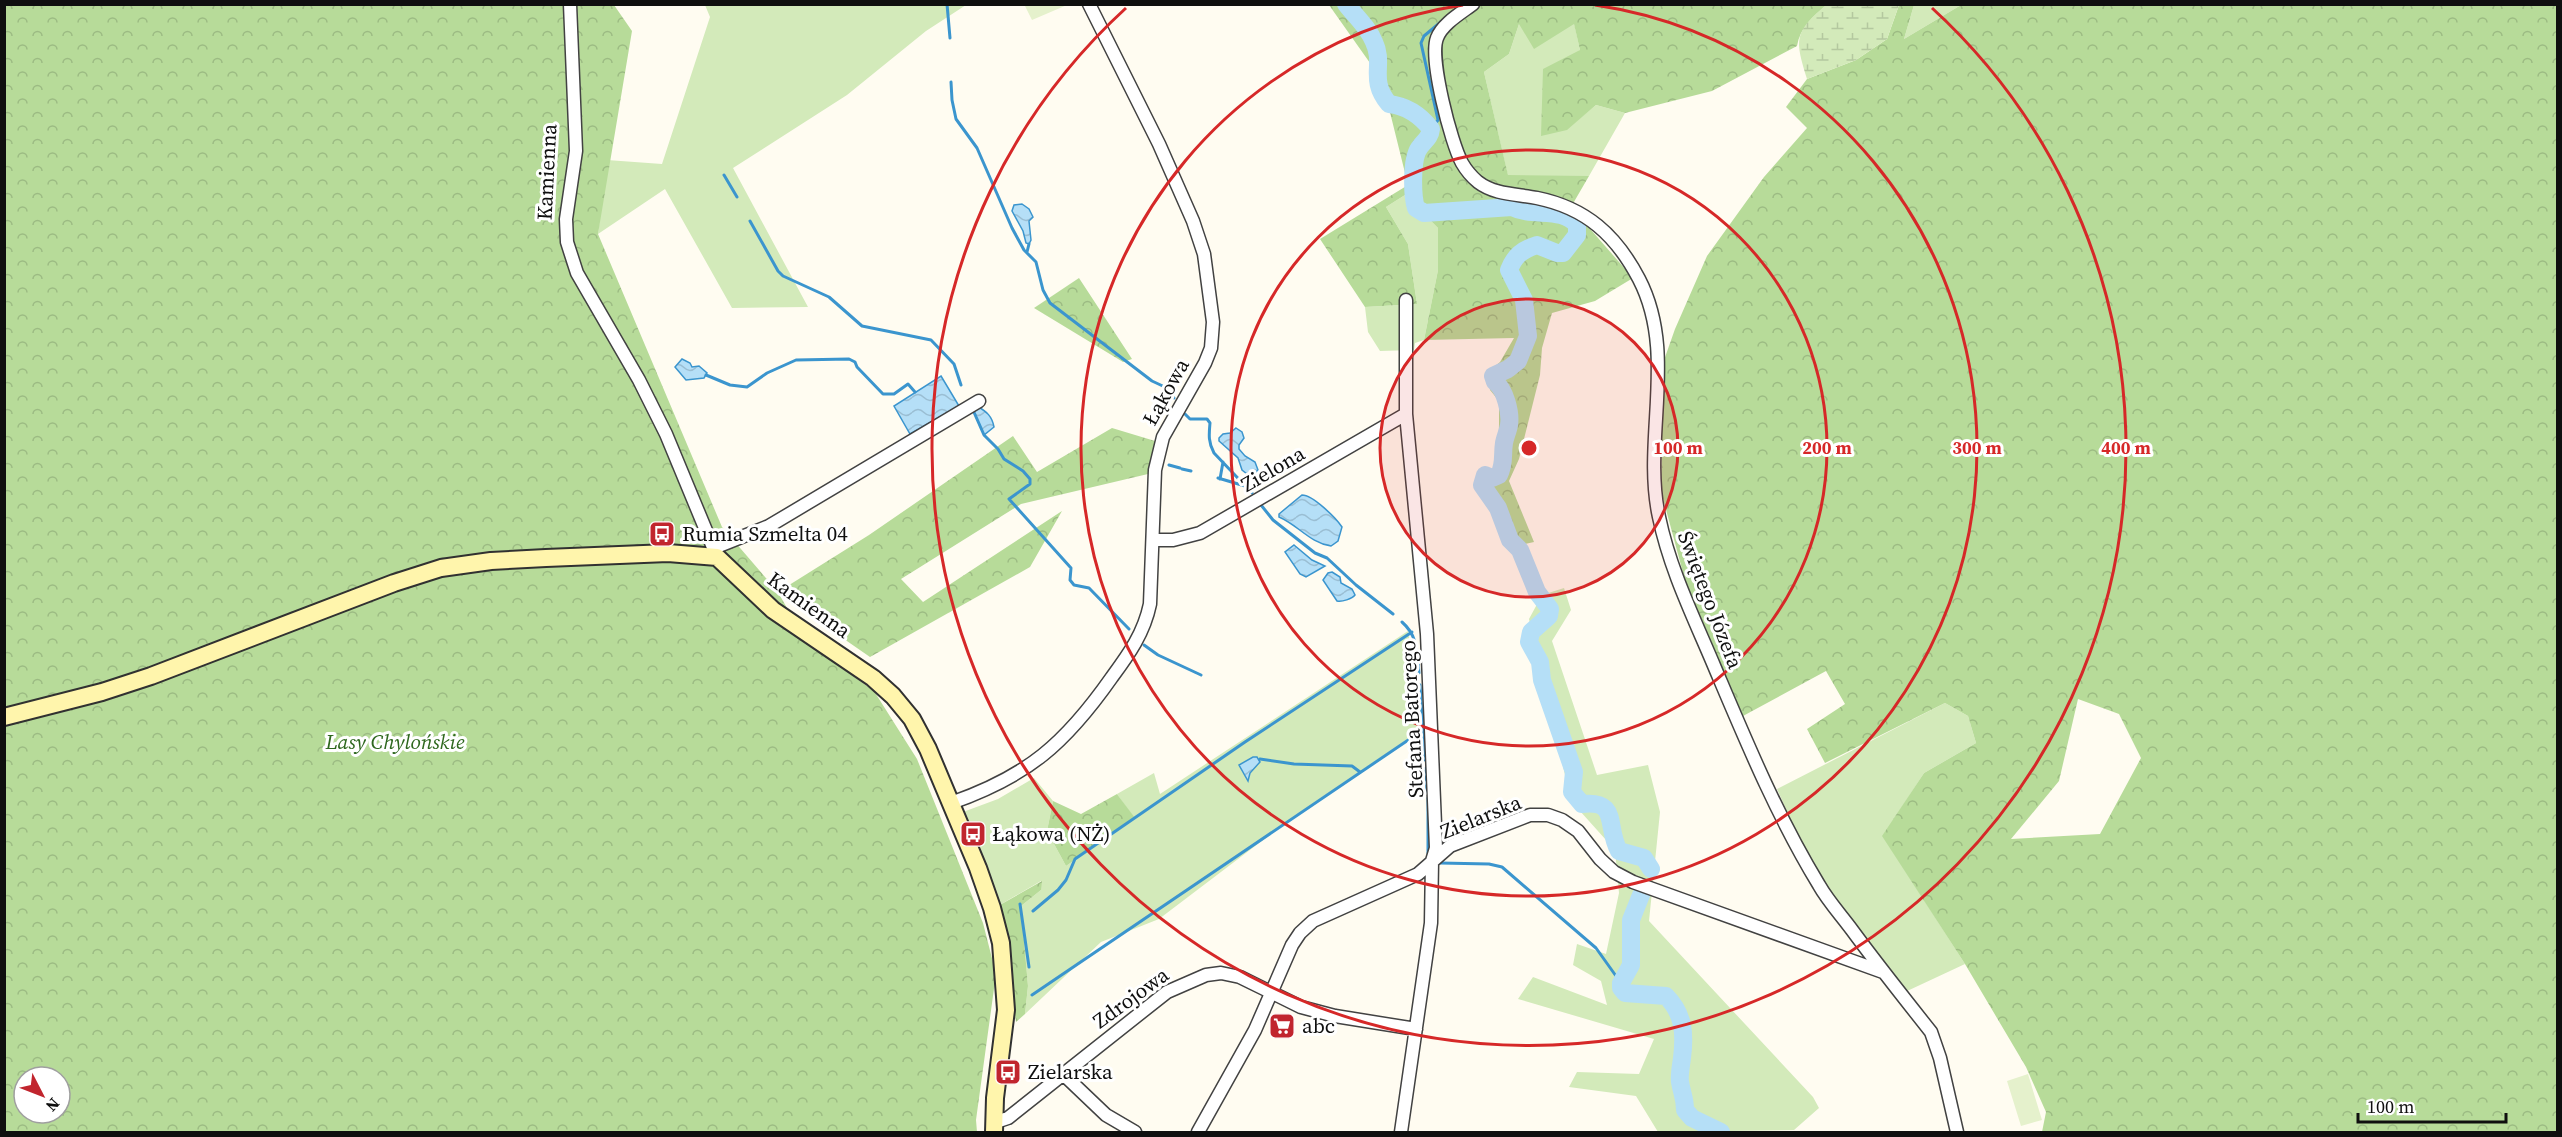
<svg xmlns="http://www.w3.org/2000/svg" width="2562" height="1137" font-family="'Source Serif 4',serif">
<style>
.grass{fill:#d3eaba}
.forest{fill:url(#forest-crowns);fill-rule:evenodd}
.wetland{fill:url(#wetland-marsh)}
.pitch{fill:#e5f1cc}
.water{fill:url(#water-waves);stroke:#3b95ce;stroke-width:1.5}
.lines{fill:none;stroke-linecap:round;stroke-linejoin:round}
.stream{stroke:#3b95ce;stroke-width:3}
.river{stroke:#b5dff7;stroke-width:18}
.street-casing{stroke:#424242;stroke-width:15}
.secondary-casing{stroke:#313131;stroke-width:20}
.street{stroke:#fff;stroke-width:12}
.secondary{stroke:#fff5ac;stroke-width:16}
.ring{fill:none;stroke:#d62828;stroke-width:3}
.labels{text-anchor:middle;stroke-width:6;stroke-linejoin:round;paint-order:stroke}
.street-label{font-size:21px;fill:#0f0f0f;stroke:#fff}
.poi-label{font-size:21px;fill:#0f0f0f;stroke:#fff;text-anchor:start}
.park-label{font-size:21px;font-style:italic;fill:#2e681e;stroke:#fff}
.centre{fill:#d62828;stroke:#fff;stroke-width:3}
.ring-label{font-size:18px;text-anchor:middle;font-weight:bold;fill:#d62828;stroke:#fff;stroke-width:6;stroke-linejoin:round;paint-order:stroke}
</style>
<defs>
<pattern id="forest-crowns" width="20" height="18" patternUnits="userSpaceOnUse" patternTransform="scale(1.5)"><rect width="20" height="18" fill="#b7db99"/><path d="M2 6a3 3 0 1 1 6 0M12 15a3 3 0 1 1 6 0" fill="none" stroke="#9cbb83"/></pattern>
<pattern id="wetland-marsh" width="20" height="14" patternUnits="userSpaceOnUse" patternTransform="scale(1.5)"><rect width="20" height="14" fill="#d3eaba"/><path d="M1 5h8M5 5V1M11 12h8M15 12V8" fill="none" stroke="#b4c89f"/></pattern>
<pattern id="water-waves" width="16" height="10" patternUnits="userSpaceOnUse" patternTransform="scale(1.5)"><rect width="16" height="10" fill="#b5dff7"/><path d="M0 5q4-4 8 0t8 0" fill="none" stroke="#9abed3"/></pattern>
</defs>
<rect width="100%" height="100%" fill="#fffcf1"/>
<path class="grass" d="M 705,5 L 966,5 L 926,31 L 847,95 L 733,168 L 808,307 L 732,308 L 665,189 L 598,234 L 607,160 L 662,164 L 710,17 Z
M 1914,5 L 1961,5 L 1904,39 Z
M 1574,23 L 1580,50 L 1541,135 L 1567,129 L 1596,105 L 1625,113 L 1589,176 L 1508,176 L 1484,72 L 1509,54 L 1519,24 Z
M 1405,195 L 1421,216 L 1429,219 L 1438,228 L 1438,270 L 1424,340 L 1415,343 L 1414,350 L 1380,351 L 1368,332 L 1365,307 L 1417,304 L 1408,244 L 1386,207 Z
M 1564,588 L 1571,610 L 1552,641 L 1597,775 L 1648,765 L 1660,812 L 1649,921 L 1813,1097 L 1819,1108 L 1794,1130 L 1658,1132 L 1636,1096 L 1569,1087 L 1577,1072 L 1639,1074 L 1654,1039 L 1518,999 L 1533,977 L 1607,1005 L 1601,981 L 1573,965 L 1577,944 L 1606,954 L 1619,893 L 1615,850 L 1571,801 L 1529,619 L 1542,595 Z
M 1408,631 L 1424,728 L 1296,815 L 1159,919 L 1101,942 L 1025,1014 L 1028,986 L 1021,906 L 1041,890 L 1041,881 L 998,906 L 963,812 L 998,799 L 1034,778 L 1053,801 L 1047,831 L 1066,866 L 1134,818 L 1117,794 L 1154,773 L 1160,794 Z
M 1945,703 L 1968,716 L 1976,743 L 1924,773 L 1883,836 L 1965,964 L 1905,992 L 1827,887 L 1799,838 L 1777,789 Z"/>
<path class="forest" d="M 5,5 L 614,5 L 632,31 L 598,234 L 722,527 L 778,592 L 869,535 L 1013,436 L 1037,472 L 1112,428 L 1155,441 L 1148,474 L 1021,504 L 901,579 L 923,602 L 1062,511 L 1030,567 L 870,657 L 779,594 L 807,643 L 874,691 L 917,759 L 983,923 L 996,974 L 976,1120 L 977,1132 L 5,1132 ZM 24,1077 L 60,1077 L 60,1113 L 24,1113 Z
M 1329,5 L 1827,5 C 1813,16 1800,28 1797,46 L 1712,91 L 1625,113 L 1596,105 L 1567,130 L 1541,136 L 1543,69 L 1580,50 L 1574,24 L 1534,49 L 1519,24 L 1509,54 L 1484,72 L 1508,175 L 1589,176 L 1571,207 L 1633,278 L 1595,301 L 1552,313 L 1542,348 L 1540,375 L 1519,459 L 1509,481 L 1534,542 L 1525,544 L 1500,523 L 1487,484 L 1498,462 L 1499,424 L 1499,401 L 1490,390 L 1488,372 L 1500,362 L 1514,338 L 1424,340 L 1438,270 L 1438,228 L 1429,219 L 1421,216 L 1405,195 L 1386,207 L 1408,244 L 1417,304 L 1365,307 L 1320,239 L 1408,185 L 1382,80 Z
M 1899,5 L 1914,5 L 1904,39 L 1961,5 L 2557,5 L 2557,1132 L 2042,1132 L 2046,1112 L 2026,1067 L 1965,964 L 1882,836 L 1924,773 L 1976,743 L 1968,716 L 1945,703 L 1825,763 L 1807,729 L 1845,704 L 1826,671 L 1743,716 L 1685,580 L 1661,491 L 1663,363 L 1675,329 L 1707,256 L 1764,177 L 1807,128 L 1786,107 L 1807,79 L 1856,60 L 1887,39 ZM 2078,699 L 2119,714 L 2141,758 L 2100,834 L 2011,839 L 2059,781 Z
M 1079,278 L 1132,359 L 1123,362 L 1034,308 Z
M 1117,794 L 1135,818 L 1066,866 L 1047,831 L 1053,801 L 1081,814 Z
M 1042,881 L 1041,890 L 1021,906 L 1028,986 L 1025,1014 L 1016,1022 L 998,906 Z"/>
<path class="wetland" d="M 1827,4 L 1899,5 L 1887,39 L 1856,60 L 1807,79 C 1795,39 1793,33 1827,4 Z"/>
<path class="pitch" d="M 1028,4 L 1067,4 L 1067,5 L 1032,20 L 1025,6 Z
M 2028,1074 L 2042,1120 L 2021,1126 L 2007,1081 Z"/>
<path class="water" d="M 1022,204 L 1029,209 L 1033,217 L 1029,221 L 1031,240 L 1029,244 L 1026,243 L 1023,231 L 1012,211 L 1014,205 Z
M 682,359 L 690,363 L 692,367 L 699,366 L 707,373 L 704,378 L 686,380 L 675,367 Z
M 941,376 L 959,406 L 910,434 L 894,406 Z
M 977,406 C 987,412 992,416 994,427 L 984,435 L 973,410 Z
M 1236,428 L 1242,432 L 1244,438 L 1239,445 L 1239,449 L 1245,456 L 1255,462 L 1258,470 L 1251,477 L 1242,470 L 1238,458 L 1219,441 L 1219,438 L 1223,434 L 1230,433 Z
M 1302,495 C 1313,495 1336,518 1342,527 L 1338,541 L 1331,546 C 1310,543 1298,525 1279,517 L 1279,514 Z
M 1294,545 L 1312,560 L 1325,566 L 1306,577 L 1300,574 L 1285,552 Z
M 1332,572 L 1340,577 L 1341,583 L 1352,589 L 1355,595 C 1352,599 1342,602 1337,601 L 1323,580 L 1328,573 Z
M 1253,757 L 1257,757 L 1260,762 L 1250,773 L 1248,781 L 1239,765 Z"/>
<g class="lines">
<path class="stream" d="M 947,4 L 950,38
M 951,82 L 952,100 L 956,119 L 977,148 L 1012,228 L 1024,250 L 1036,262 L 1043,290 L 1050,303 L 1152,381 L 1167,388 L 1174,398
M 1431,129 L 1438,120 L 1421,43 L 1424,36 L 1442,21
M 724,175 L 737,197
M 750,221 L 778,271 L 783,276 L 829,297 L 862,326 L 931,340 L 954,364 L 961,385
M 1027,252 L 1029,244
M 706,375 L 730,385 L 747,387 L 767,373 L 796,360 L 849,359 L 855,362 L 857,367 L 883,394 L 894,394 L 908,384 L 915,392
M 973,410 L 984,435 L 998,449 L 1004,459 L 1023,471 L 1030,479 L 1030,484 L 1009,499 L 1071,568 L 1070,580 L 1074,585 L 1089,588 L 1129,629
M 1185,414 L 1190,419 L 1207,419 L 1210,423 C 1209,434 1208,442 1214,453 L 1252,493
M 1169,465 L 1180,468
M 1182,469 L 1191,471
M 1218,478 L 1245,486
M 1220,479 L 1223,462
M 1261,505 L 1273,520 L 1315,553 L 1327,558 L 1356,585 L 1393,614
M 1402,622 C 1418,636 1417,652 1419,673
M 1144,645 L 1158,655 L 1201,675
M 1420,685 L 1425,760
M 1260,759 L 1294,764 L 1352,766 L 1360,772
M 1426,768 L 1427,792
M 1428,798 L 1428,853
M 1440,863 L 1489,864 L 1502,867 L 1596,948 L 1621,983
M 1020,904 L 1029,967
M 1033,911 L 1058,890 L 1066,880 L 1075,859 L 1245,742 L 1412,632
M 1032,995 L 1423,730"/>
<path class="river" d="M 1346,4 C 1356,17 1368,27 1374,42 C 1385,65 1368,79 1389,104 C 1407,106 1420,115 1431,129 C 1430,140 1421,142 1417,152 C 1412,164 1412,195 1416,208 L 1424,213 L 1512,207 C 1533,218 1562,206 1577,225 L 1577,235 L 1563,253 L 1557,253 L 1537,245 C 1522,250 1515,255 1509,270 L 1524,300 L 1528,336 L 1518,361 L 1508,369 L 1493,376 L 1495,382 C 1505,389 1511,413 1509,425 C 1508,431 1505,437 1504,443 C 1502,455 1505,463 1499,475 L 1492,478 L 1485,475 L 1482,485 L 1498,508 L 1510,540 L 1520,550 L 1537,592 L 1550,609 L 1549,616 L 1531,632 L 1529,642 L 1540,662 L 1542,680 L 1574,772 L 1572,792 L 1582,804 C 1620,800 1605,826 1619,851 L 1644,858 L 1651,869
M 1641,895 L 1631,920 L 1631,965 L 1621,983 L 1621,988 L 1625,993 L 1666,996 C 1684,1014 1685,1034 1682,1058 C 1681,1066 1679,1075 1680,1082 C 1682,1094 1685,1098 1685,1110 L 1692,1118 L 1721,1132"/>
<g class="street-casing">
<path id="street" d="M 570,4 L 576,151 L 566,219 L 567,242 L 577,273 L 639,380 L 666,434 L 717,557
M 1473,4 C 1461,13 1442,24 1437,38 C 1429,58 1451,143 1462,163 C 1466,170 1472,177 1478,182 C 1495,195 1517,194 1537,198 C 1586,208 1616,235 1639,279 C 1678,354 1642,439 1659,517 C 1670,570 1694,618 1715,668 C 1746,741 1777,816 1819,885 C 1828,901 1841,915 1852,930 C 1877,964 1904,998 1931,1032 L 1940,1058 L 1957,1132
M 1153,540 L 1173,540 L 1200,533 L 1406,414
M 714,548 L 769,526 L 979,401
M 951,803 C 1028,776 1065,744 1112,677 C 1129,654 1144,633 1150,604 L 1155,470 L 1163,437 L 1205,363 L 1211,348 L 1213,322 L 1204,254 L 1193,221 L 1159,144 L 1089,4
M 1063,1074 L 1106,1115 L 1135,1132
M 993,1123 L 1008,1118 L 1167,992 L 1206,975 L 1221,973 L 1240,977 L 1301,1007 L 1335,1016 L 1416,1029
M 1198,1132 L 1255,1030 L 1292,945 L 1300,933 L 1313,921 L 1418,874 L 1450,846 L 1530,815 L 1548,815 L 1562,820 L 1578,831 L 1600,859 L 1614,872 L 1633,882 L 1883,972
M 1401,1132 L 1431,923 L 1432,861 L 1436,848 L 1427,634 L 1406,414 L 1406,300"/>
</g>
<g class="secondary-casing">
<path id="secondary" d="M 4,717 L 102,692 L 151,676 L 394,583 L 441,568 L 491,561 L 546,558 L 668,553 L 717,557 L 773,610 L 873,678 L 893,696 L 912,719 L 928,749 L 978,868 L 992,908 L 1001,943 L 1006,1010 L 995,1098 L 994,1132"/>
</g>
<use href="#street" class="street"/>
<use href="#secondary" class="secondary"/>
</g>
<circle cx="1529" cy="448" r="149" fill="#d62828" fill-opacity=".12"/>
<g class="ring">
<circle cx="1529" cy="448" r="149"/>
<circle cx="1529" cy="448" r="298"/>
<path d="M1595 5A448 448 0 1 1 1463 5"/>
<path d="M1932 8A597 597 0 1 1 1126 8"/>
</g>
<defs>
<g id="bus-square" transform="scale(1.35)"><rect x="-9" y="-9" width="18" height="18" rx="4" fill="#c1252e" stroke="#fff"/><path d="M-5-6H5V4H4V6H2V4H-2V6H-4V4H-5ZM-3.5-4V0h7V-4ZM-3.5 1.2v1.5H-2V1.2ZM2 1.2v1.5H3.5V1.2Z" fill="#fff"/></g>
<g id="supermarket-square" transform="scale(1.35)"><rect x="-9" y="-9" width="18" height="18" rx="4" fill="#c1252e" stroke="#fff"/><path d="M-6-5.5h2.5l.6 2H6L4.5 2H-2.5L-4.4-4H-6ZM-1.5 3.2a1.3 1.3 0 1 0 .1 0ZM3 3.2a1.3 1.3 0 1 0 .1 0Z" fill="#fff"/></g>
</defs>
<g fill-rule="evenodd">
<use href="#bus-square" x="662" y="534"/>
<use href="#bus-square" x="973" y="834"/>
<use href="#supermarket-square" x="1282" y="1026"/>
<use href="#bus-square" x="1008" y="1072"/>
</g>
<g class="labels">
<g class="street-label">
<text transform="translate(547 172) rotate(-87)" y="7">Kamienna</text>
<text transform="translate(1166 392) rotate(-61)" y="7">Łąkowa</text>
<text transform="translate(1273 469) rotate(-30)" y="7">Zielona</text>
<text transform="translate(1710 600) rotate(69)" y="7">Świętego Józefa</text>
<text transform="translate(809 605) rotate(36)" y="7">Kamienna</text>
<text transform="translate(1412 719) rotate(-93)" y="7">Stefana Batorego</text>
<text transform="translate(1481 817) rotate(-22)" y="7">Zielarska</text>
<text transform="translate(1131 998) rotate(-36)" y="7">Zdrojowa</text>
</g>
<g class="poi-label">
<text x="682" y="541">Rumia Szmelta 04</text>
<text x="992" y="841">Łąkowa (NŻ)</text>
<text x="1302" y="1033">abc</text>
<text x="1028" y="1079">Zielarska</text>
</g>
<g class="park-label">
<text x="395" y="749">Lasy Chylońskie</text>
</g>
</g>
<circle cx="1529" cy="448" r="9" class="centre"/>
<g class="ring-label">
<text x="1678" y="454">100 m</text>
<text x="1827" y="454">200 m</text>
<text x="1977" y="454">300 m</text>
<text x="2126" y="454">400 m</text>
</g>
<rect width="2562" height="1137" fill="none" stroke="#0f0f0f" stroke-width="12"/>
<g transform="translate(42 1095) rotate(132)"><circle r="28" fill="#ffffff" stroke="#9f9f9f" stroke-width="1.5"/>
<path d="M0-4.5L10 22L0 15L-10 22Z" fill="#c1252e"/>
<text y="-9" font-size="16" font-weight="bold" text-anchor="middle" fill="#0f0f0f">N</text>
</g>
<path d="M2358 1113v9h148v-9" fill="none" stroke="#0f0f0f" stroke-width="3"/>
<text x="2367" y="1113" font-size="18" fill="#0f0f0f" stroke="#ffffff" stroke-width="4.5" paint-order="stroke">100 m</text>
</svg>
